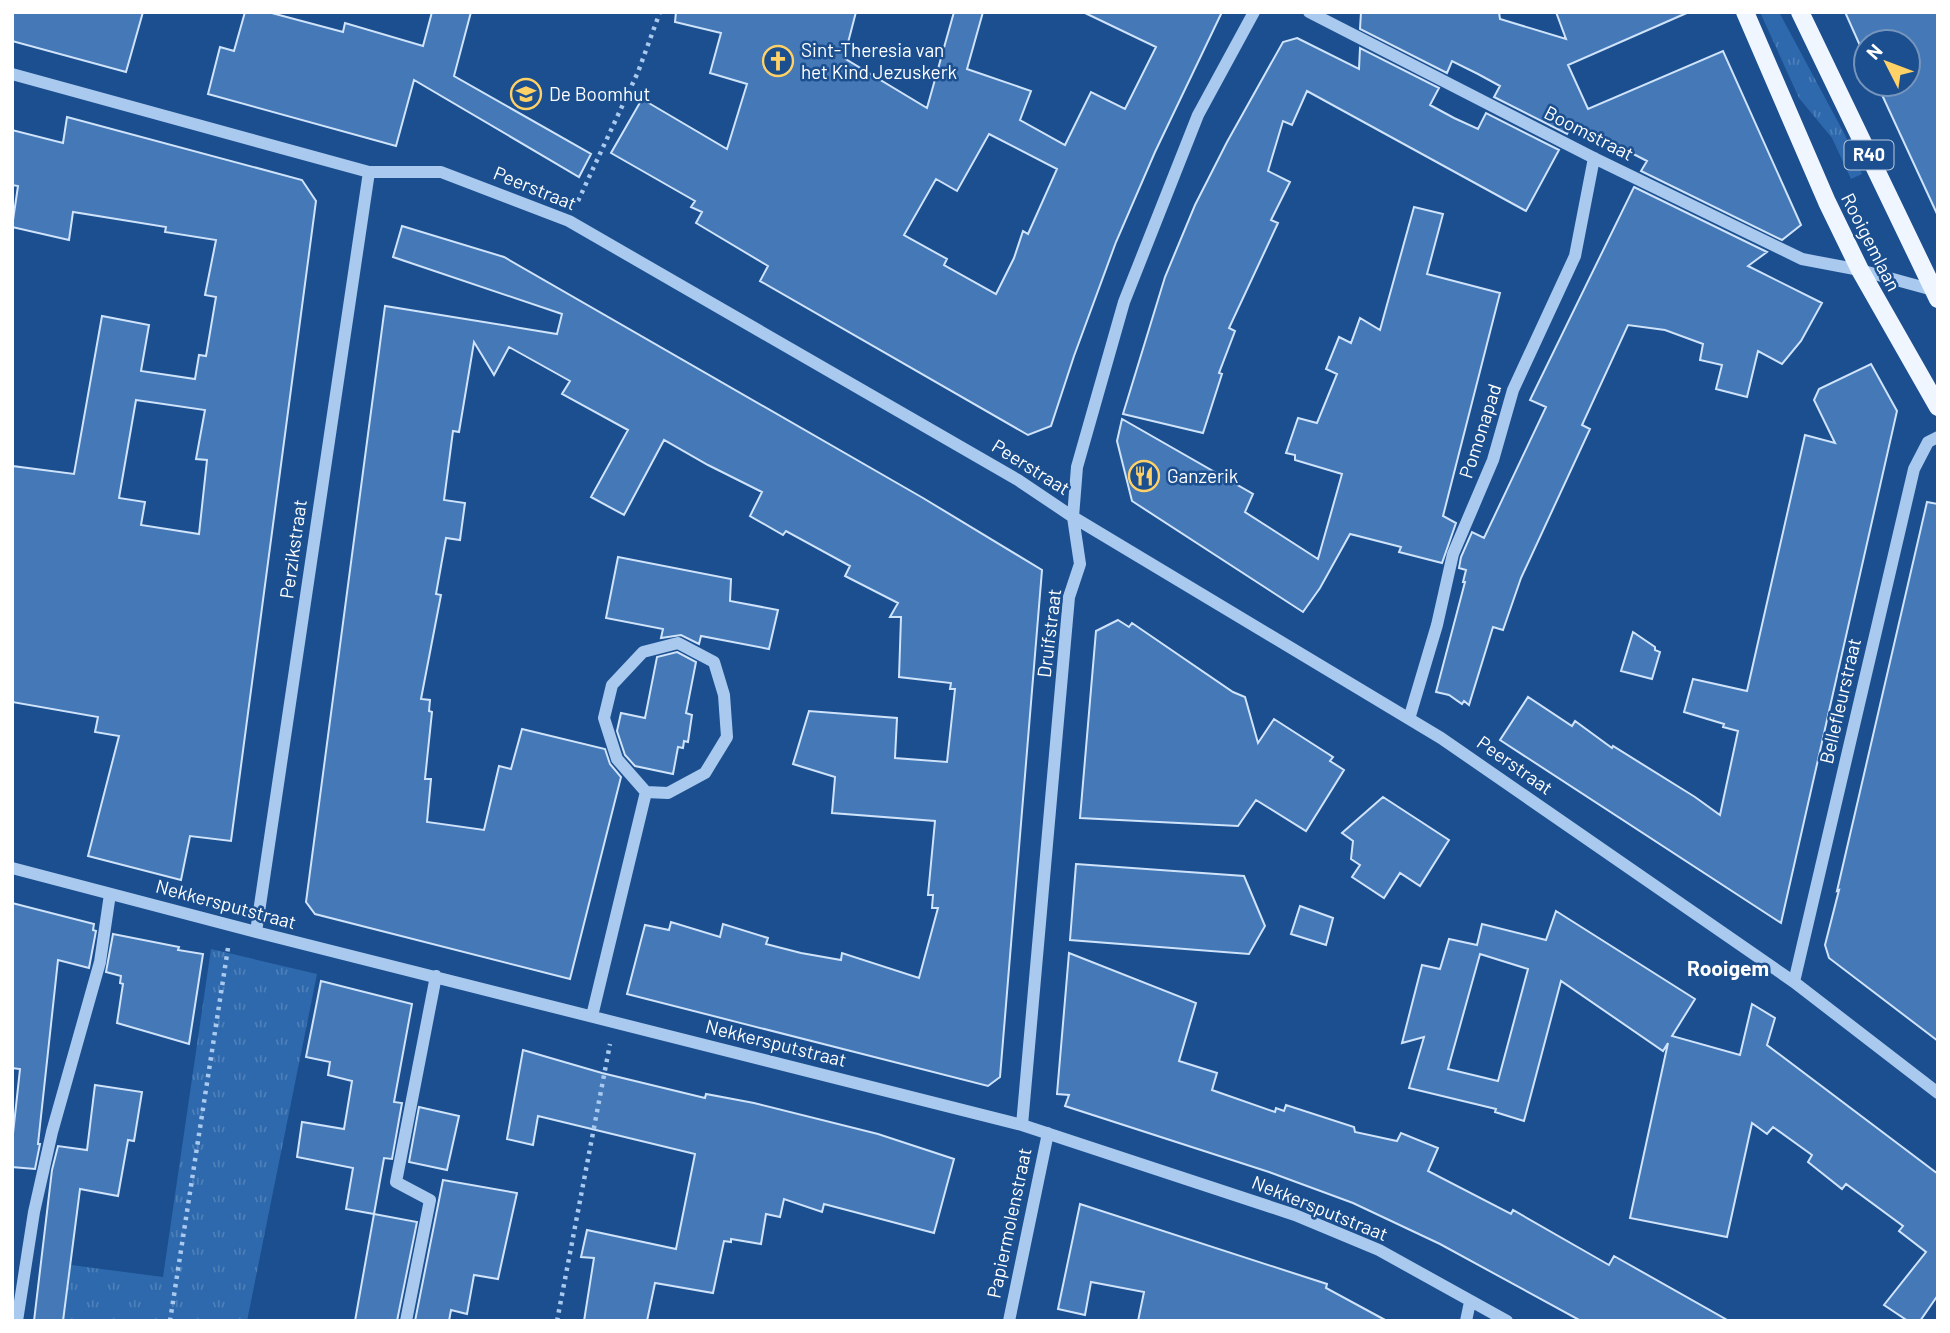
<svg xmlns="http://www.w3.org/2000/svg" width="1950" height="1333" font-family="Barlow,sans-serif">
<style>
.grass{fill:url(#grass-tufts)}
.building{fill:#4478b7;stroke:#cfe3fa;stroke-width:2;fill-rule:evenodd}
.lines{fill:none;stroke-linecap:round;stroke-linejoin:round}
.path{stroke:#a9c9ee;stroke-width:4.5;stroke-dasharray:3.5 5;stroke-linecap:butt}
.minor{stroke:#a9c9ee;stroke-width:12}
.major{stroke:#f0f6ff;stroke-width:18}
.labels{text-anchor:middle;stroke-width:5;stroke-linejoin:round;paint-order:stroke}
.shield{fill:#1b4f8f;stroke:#bbcadd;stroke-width:2}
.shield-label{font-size:18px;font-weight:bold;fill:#fff}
.poi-label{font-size:19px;fill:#fff;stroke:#1b4f8f;text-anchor:start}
.street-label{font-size:19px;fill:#fff;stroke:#1b4f8f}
.neighbourhood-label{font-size:21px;font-weight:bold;fill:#fff;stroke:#1b4f8f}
</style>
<defs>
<pattern id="grass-tufts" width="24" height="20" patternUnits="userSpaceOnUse" patternTransform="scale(1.75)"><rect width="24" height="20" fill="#2e69ad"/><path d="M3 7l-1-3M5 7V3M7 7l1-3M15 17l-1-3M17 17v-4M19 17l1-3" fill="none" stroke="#4d80b9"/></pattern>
</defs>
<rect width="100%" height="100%" fill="#1b4f8f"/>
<path class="grass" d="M 1760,12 L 1779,12 L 1845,135 L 1862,174 L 1851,179 L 1832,138 L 1799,98 Z
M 211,949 L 317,974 L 247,1321 L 63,1321 L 71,1265 L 163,1277 Z"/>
<path class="building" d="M 12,12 L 143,12 L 126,72 L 12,41 Z
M 245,12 L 268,12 L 343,32 L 345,23 L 423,46 L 432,12 L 471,12 L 454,76 L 591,154 L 579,177 L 414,80 L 396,146 L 208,94 L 220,47 L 234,51 Z
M 676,12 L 856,12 L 844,58 L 927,108 L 954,12 L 983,12 L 967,69 L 1031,91 L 1020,120 L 1065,145 L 1091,92 L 1125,109 L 1156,47 L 1083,12 L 1222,12 L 1155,152 L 1116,242 L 1074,356 L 1051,426 L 1028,435 L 760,281 L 768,266 L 696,223 L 702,212 L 691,207 L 695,201 L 611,153 L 642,99 L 727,149 L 747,84 L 710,73 L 721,33 L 675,22 ZM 989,134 L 1057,169 L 1028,234 L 1023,231 L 1014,258 L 996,294 L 944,265 L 947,259 L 904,235 L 936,179 L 957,191 Z
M 1361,12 L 1499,12 L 1500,19 L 1566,39 L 1556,12 L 1689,12 L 1568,65 L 1588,109 L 1723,51 L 1801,225 L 1782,240 L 1641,171 L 1647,161 L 1573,123 L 1567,134 L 1494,97 L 1500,86 L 1478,74 L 1452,61 L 1447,73 L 1360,29 Z
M 1845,12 L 1938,12 L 1938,216 L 1877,84 L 1908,84 L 1908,42 L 1866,42 L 1866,59 Z
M 1297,38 L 1359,69 L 1360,48 L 1439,88 L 1430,105 L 1454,118 L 1478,129 L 1486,113 L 1559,150 L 1526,211 L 1307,91 L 1292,125 L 1283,121 L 1268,171 L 1290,182 L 1271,220 L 1278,223 L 1229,328 L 1235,331 L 1219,373 L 1222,374 L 1203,433 L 1123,414 L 1165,277 L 1195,205 L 1227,142 L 1283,42 Z
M 67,117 L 302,180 L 316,201 L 231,841 L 190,836 L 181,880 L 88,856 L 119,736 L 95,732 L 98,717 L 12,702 L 12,466 L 74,474 L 102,316 L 149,325 L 141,371 L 195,379 L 199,355 L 206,356 L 216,297 L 205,295 L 216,240 L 165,232 L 166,227 L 73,212 L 69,240 L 12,227 L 18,186 L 12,185 L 12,130 L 63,143 ZM 136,400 L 205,410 L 196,459 L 207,460 L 199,534 L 141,525 L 145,502 L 119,498 Z
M 1634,187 L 1767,252 L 1748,266 L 1822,303 L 1801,341 L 1782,364 L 1758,351 L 1747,397 L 1716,389 L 1722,365 L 1700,360 L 1703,344 L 1665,330 L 1628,325 L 1582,425 L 1590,429 L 1521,578 L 1503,630 L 1493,627 L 1469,705 L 1464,701 L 1462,704 L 1449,695 L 1436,692 L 1465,582 L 1463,582 L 1466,570 L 1459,568 L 1461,557 L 1472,532 L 1484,538 L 1546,407 L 1530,400 Z
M 1414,207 L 1443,214 L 1427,274 L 1500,293 L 1443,516 L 1456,523 L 1442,563 L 1399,552 L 1401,547 L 1350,534 L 1320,588 L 1303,612 L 1132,501 L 1117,441 L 1122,419 L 1253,494 L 1245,512 L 1318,559 L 1342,474 L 1295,460 L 1295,455 L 1286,453 L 1298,418 L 1317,423 L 1337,374 L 1326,369 L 1339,337 L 1351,343 L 1360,318 L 1380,330 Z
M 402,226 L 504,257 L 923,498 L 1042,570 L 1000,1077 L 988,1086 L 627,994 L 645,925 L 669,930 L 671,922 L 720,937 L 723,924 L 768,938 L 766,944 L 801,953 L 841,960 L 842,953 L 919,978 L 938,908 L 932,908 L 933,895 L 928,895 L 935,821 L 832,813 L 835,777 L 793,764 L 809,711 L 897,718 L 895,758 L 947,762 L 955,689 L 950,689 L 951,683 L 899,677 L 901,617 L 890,617 L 898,603 L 845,576 L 850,566 L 786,531 L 783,535 L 750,516 L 762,492 L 708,465 L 664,440 L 624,515 L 591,497 L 628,430 L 562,394 L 570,381 L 509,347 L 494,375 L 474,342 L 459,432 L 453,431 L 444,500 L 465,503 L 460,540 L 446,538 L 436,594 L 441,595 L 421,699 L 430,700 L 429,711 L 432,712 L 425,779 L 431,779 L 427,822 L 484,830 L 499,766 L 511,769 L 522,729 L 605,749 L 610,764 L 621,777 L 570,979 L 315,914 L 306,902 L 385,306 L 557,334 L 562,314 L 393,257 Z
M 1871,364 L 1897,411 L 1781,923 L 1500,740 L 1528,697 L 1572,726 L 1575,721 L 1612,748 L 1613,746 L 1695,797 L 1720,815 L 1738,731 L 1723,727 L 1724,724 L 1684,712 L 1693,679 L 1747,691 L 1805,435 L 1835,443 L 1814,400 L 1819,389 Z
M 1927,502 L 1938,504 L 1938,1041 L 1829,958 L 1825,945 L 1839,890 L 1837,891 Z
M 618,557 L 731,579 L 730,601 L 778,610 L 769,649 L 701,636 L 699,644 L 681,635 L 661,638 L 663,629 L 606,618 Z
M 1118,620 L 1129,627 L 1132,623 L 1233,692 L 1245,697 L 1258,743 L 1274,719 L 1333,757 L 1330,761 L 1344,770 L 1306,831 L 1256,800 L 1238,826 L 1080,818 L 1096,631 Z
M 1633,632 L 1655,647 L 1655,650 L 1660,652 L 1652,679 L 1621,671 Z
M 677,652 L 696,662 L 686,713 L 692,715 L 688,742 L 684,741 L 683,748 L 678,747 L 673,774 L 635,766 L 625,755 L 617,731 L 621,713 L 645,718 L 657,657 Z
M 1383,797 L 1449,840 L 1420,886 L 1400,873 L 1384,898 L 1352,877 L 1360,865 L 1351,859 L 1353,841 L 1342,833 Z
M 1076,864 L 1244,876 L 1265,926 L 1249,954 L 1070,940 Z
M 12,903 L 94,924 L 93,930 L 96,931 L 89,968 L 58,960 L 38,1144 L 40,1144 L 35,1169 L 12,1167 L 12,1143 L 20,1069 L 12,1068 Z
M 1300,906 L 1333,918 L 1326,945 L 1291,934 Z
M 1556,911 L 1695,999 L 1672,1036 L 1740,1055 L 1752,1004 L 1775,1018 L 1767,1045 L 1938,1174 L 1938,1295 L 1920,1321 L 1908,1321 L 1884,1305 L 1926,1252 L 1899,1231 L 1903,1226 L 1846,1184 L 1842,1189 L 1808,1162 L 1812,1155 L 1773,1127 L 1767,1134 L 1752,1123 L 1727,1237 L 1630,1218 L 1668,1043 L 1663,1051 L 1561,981 L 1524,1121 L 1495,1112 L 1496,1109 L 1409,1088 L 1424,1037 L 1402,1043 L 1422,965 L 1440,969 L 1449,939 L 1477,945 L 1482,924 L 1546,940 ZM 1480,954 L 1528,969 L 1498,1081 L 1448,1069 Z
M 113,934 L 179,947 L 178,950 L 203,954 L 189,1044 L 117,1023 L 123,984 L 120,983 L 121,976 L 106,972 Z
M 1069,953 L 1196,1003 L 1179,1061 L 1217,1073 L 1212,1090 L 1275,1112 L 1276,1108 L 1284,1111 L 1286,1105 L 1354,1127 L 1355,1132 L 1397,1141 L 1401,1133 L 1438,1148 L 1428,1171 L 1511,1214 L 1513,1210 L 1609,1265 L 1614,1256 L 1729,1321 L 1581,1321 L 1440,1244 L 1353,1203 L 1269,1172 L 1065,1106 L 1069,1095 L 1057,1094 Z
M 321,981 L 412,1004 L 394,1102 L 402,1103 L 392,1159 L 384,1158 L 374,1214 L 346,1209 L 353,1168 L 297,1157 L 302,1122 L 344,1129 L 352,1081 L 328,1075 L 330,1062 L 306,1057 Z
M 523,1050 L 602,1073 L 705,1098 L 706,1094 L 754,1103 L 878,1134 L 954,1159 L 934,1233 L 824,1204 L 822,1212 L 784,1199 L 780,1217 L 766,1214 L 761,1244 L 731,1239 L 731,1242 L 724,1241 L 713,1293 L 655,1283 L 647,1321 L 584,1321 L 594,1258 L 581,1257 L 587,1230 L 676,1249 L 695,1154 L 538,1116 L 533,1145 L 507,1139 Z
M 95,1085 L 142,1092 L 134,1141 L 128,1140 L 118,1196 L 80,1189 L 63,1321 L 34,1321 L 52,1170 L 58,1146 L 87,1150 Z
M 419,1107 L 459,1116 L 447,1170 L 409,1162 Z
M 443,1180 L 517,1193 L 498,1279 L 474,1275 L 467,1314 L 451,1310 L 449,1321 L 415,1321 Z
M 1080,1204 L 1327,1284 L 1326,1288 L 1387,1321 L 1138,1321 L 1144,1292 L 1091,1282 L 1085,1315 L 1058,1309 Z
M 374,1214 L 417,1222 L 397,1321 L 355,1321 Z"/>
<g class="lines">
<path class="path" d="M 578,201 L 638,72 L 660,12
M 170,1321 L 228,948
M 557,1321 L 610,1044"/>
<path class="minor" d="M 1309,12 L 1594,158 L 1802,259 L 1860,270 L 1933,290 L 1937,289
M 12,74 L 369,172 L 441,172 L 569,221 L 1018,480 L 1073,517 L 1441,738 L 1794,982 L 1938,1093
M 1409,719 L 1437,625 L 1453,554 L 1493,460 L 1513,390 L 1575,256 L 1594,158
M 12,868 L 256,932 L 1022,1125 L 1295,1215 L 1379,1250 L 1507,1321
M 256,932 L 369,172
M 1794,982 L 1914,469 L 1928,442 L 1938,437
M 592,1016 L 646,792 L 617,759 L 604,718 L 612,685 L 643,652 L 678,643 L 714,662 L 724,695 L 727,737 L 705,773 L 668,793 L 646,792
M 1022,1125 L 1069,597 L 1080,564 L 1073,517 L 1077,467 L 1124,302 L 1198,115 L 1254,12
M 17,1321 L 34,1212 L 52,1132 L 100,962 L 110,894
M 406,1321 L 430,1200 L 396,1182 L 436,976
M 1009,1321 L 1048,1133
M 1466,1321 L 1470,1302"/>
<path class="major" d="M 1745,12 L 1827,202 L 1860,270 L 1938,407
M 1800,12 L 1938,299"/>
</g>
<defs>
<g id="church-ring" transform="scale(1.575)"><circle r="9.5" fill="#1b4f8f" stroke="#ffd166" stroke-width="1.5"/><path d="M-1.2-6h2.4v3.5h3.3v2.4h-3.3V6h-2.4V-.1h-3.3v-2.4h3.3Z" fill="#ffd166"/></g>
<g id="school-ring" transform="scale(1.575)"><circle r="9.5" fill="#1b4f8f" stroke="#ffd166" stroke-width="1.5"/><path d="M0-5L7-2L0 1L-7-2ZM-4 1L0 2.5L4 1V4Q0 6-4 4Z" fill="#ffd166"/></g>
<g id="restaurant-ring" transform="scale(1.575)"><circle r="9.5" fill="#1b4f8f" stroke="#ffd166" stroke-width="1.5"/><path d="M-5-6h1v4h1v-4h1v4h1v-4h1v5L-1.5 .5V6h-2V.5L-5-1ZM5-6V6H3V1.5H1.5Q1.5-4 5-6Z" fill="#ffd166"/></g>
</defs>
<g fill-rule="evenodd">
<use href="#church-ring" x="778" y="61"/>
<use href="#school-ring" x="526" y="94"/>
<use href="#restaurant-ring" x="1144" y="476"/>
</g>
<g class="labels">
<rect class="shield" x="1844.5" y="140.5" width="49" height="29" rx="5"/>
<g class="shield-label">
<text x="1869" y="161">R40</text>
</g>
<g class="poi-label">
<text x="801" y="57">Sint-Theresia van<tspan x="801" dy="22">het Kind Jezuskerk</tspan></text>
<text x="549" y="101">De Boomhut</text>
<text x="1167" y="483">Ganzerik</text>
</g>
<g class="street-label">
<text transform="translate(1589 133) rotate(27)" y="7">Boomstraat</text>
<text transform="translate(535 188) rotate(22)" y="7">Peerstraat</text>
<text transform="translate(1871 242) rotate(63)" y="7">Rooigemlaan</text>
<text transform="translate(1480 431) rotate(-72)" y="7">Pomonapad</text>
<text transform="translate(1031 467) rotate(32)" y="7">Peerstraat</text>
<text transform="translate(293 549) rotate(-82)" y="7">Perzikstraat</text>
<text transform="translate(1049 633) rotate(-83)" y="7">Druifstraat</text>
<text transform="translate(1840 701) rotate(-77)" y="7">Bellefleurstraat</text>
<text transform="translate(1515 765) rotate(35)" y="7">Peerstraat</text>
<text transform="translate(226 904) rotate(15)" y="7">Nekkersputstraat</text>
<text transform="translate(776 1043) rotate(14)" y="7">Nekkersputstraat</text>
<text transform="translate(1320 1208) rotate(22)" y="7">Nekkersputstraat</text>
<text transform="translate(1009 1223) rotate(-78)" y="7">Papiermolenstraat</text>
</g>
<g class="neighbourhood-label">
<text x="1728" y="976">Rooigem</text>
</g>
</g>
<rect width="1950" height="1333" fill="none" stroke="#ffffff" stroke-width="28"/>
<g transform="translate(1887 63) rotate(312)"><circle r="33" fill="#1b4f8f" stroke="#7695bc" stroke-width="2"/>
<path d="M0-5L12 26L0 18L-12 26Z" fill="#ffd166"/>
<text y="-10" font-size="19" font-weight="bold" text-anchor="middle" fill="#ffffff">N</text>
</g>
</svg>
